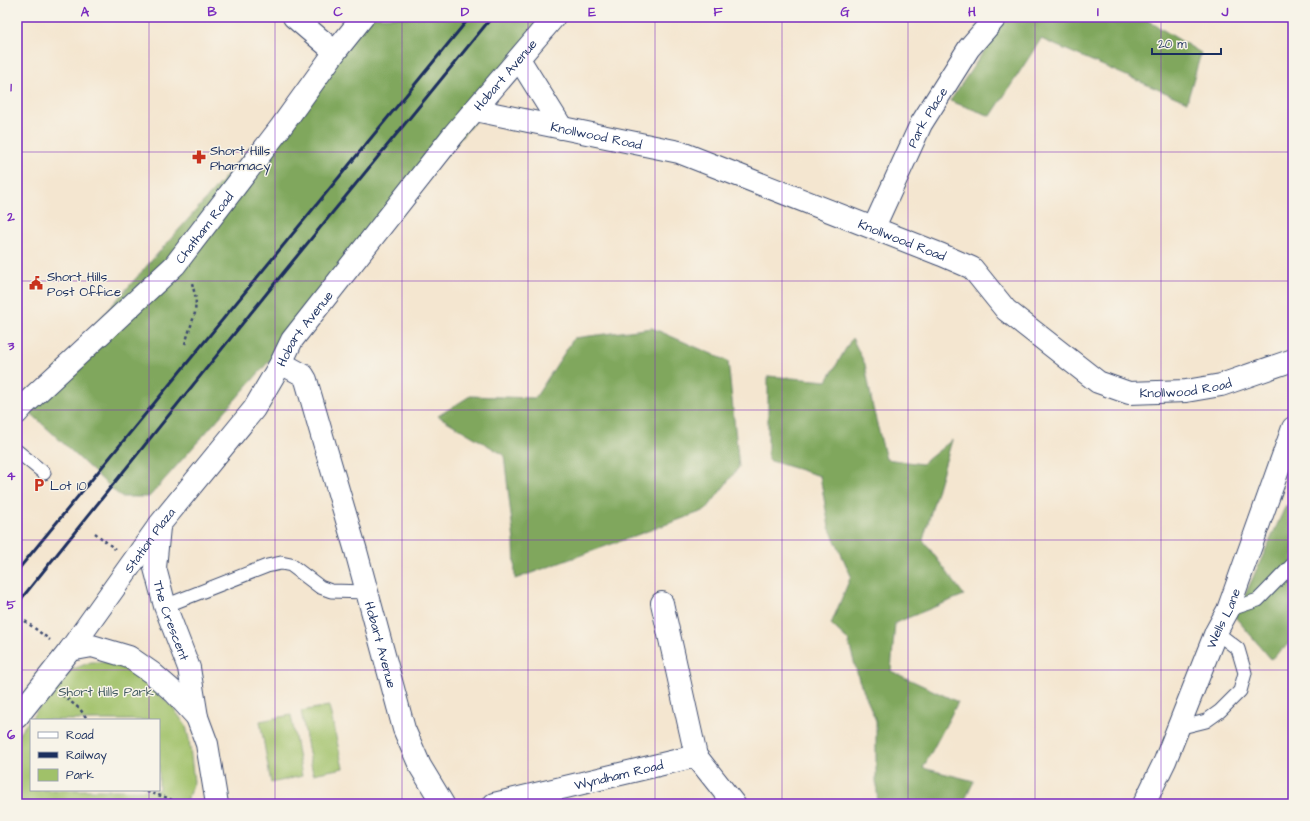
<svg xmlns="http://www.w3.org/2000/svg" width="1310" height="821" font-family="'Architects Daughter',sans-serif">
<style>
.green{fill:#a0c169;stroke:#5e7864;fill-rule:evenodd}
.forest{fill:#80a75d;stroke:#4e6b5e}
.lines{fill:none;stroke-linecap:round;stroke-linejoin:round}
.service-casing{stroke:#3c4a6f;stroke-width:15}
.minor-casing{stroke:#3c4a6f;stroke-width:24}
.path{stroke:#3c4a6f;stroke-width:2.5;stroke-dasharray:3 3;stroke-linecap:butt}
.service{stroke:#fff;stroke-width:13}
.minor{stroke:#fff;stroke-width:22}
.rail{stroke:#1b2f5e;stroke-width:3}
.grid{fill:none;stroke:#7b2cbf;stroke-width:1;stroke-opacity:0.55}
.labels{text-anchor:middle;stroke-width:3;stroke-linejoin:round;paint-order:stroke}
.street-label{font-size:13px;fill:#1b2f5e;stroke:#f7f3e8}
.poi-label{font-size:13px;fill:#1b2f5e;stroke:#f7f3e8;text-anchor:start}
.park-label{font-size:13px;fill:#435b61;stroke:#f7f3e8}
.neatline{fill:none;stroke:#7b2cbf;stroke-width:1.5}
.grid-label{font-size:13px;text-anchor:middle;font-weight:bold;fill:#7b2cbf}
</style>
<rect width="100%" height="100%" fill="#f7f3e8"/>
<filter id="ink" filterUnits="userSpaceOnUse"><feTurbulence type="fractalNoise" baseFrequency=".025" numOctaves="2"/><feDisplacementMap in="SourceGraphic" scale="8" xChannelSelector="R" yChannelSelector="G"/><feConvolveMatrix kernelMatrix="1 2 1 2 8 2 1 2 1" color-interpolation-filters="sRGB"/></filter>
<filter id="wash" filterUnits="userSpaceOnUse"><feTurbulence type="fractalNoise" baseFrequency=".012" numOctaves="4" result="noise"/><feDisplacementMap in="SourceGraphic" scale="16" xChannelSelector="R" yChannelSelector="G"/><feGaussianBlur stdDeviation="0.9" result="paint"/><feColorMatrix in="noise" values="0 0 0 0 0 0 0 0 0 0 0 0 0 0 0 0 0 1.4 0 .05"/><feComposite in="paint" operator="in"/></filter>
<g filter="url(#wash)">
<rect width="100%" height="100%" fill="#f4e6d0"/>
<path class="green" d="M 91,662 L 115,662 L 135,675 L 157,692 L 174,709 L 186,726 L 189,739 L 194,782 L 185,804 L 17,804 L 17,736 L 68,671 ZM 31,720 L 159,720 L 159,790 L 31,790 Z
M 329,706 L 343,768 L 313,774 L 301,711 Z
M 291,715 L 302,776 L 271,783 L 260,721 Z"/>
<path class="forest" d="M 356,17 L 564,17 L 295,332 L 149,497 L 121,497 L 23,406 L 274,122 Z
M 1007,17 L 1142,17 L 1201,53 L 1187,102 L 1041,39 L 991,116 L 950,101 Z
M 652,328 L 728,361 L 739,467 L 706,510 L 515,579 L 514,541 L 504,455 L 438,416 L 470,396 L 535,398 L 574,338 Z
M 852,338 L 865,364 L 873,408 L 886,459 L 922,464 L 952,440 L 923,540 L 964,595 L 895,623 L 891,671 L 958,702 L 923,768 L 974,781 L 963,804 L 878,804 L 876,780 L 876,721 L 859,680 L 848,640 L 831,624 L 851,576 L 829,527 L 820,476 L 768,460 L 768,376 L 827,381 Z
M 1286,505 L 1293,518 L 1293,640 L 1271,659 L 1235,617 Z"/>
</g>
<g filter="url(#ink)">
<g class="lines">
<g class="service-casing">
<path id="service" d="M 17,451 L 44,473
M 165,606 L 267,566 L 281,563 L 291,565 L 320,587 L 331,591 L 367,592
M 1228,610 L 1258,600 L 1293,564
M 1178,728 L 1206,721 L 1220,711 L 1240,691 L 1245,673 L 1238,649 L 1216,632"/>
</g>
<g class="minor-casing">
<g id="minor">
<path d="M 294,17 L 335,52"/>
<path d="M 519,59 L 562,128"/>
<path id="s1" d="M 475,110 L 679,152 L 942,255 L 972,268 L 1006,310 L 1098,382 L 1129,393 L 1186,391 L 1221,385 L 1293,360"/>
<path id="s2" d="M 874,227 L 921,124 L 969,48 L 996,17"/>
<path id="s3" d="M 281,363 L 303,375 L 306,380 L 323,439 L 356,551 L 404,729 L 420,766 L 443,804"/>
<path id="s4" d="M 17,413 L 23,406 L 175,265 L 281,127 L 335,52 L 363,17"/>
<path id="s5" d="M 159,527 L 155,568 L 165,606 L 189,668 L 197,717 L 207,744 L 217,804"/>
<path d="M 662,603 L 696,756 L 734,804"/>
<path d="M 70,650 L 92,646 L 129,657 L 152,673 L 175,693 L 197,717"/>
<path id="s6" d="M 17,717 L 70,650 L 160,524 L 254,409 L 281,363 L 292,340 L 454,134 L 554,17"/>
<path id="s7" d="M 494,804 L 696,756"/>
<path id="s8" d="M 1144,804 L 1165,761 L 1216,632 L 1228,610 L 1293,428"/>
</g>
</g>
<path class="path" d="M 185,344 L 195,313 L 196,299 L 192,283 L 190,281
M 95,533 L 115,549
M 25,621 L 50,640
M 62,695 L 80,709 L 88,720
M 141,790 L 168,798 L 179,804"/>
<use href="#service" class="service"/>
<use href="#minor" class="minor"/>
<path class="rail" d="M 17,571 L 470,17
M 17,604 L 275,283 L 492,17"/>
</g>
</g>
<path class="grid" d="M 149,17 L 149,720M 275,17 L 275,804M 402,17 L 402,804M 528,17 L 528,804M 655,17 L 655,804M 782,17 L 782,804M 908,17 L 908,804M 1035,17 L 1035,804M 1161,17 L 1161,804M 17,152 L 1293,152M 17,281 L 1293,281M 17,410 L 1293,410M 17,540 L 1293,540M 17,670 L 1293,670M 149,790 L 149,804"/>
<defs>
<g id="pharmacy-bare" transform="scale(1.08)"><path d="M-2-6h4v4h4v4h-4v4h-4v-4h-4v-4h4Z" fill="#c8321e" stroke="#f7f3e8" stroke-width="2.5" paint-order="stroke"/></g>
<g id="civic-bare" transform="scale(1.08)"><path d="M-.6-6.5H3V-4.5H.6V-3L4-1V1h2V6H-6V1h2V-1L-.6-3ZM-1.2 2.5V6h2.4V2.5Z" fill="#c8321e" stroke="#f7f3e8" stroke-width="2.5" paint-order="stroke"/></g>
<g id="parking-bare" transform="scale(1.08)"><path d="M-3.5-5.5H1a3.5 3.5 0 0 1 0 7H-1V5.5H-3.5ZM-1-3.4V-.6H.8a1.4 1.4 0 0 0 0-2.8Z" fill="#c8321e" stroke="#f7f3e8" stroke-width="2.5" paint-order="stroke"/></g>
</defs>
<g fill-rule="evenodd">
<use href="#pharmacy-bare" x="199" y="157"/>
<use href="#civic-bare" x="36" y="283"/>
<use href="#parking-bare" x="39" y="485"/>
</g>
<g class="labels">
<g class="street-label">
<text dy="5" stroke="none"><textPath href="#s6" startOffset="808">Hobart Avenue</textPath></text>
<text dy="5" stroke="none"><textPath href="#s2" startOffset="122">Park Place</textPath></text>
<text dy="5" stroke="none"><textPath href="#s1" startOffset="124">Knollwood Road</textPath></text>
<text dy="5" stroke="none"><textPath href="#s4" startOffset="264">Chatham Road</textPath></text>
<text dy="5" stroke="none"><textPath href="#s1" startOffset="448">Knollwood Road</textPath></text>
<text dy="5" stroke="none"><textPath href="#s6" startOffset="484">Hobart Avenue</textPath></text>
<text dy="5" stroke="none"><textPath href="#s1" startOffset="784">Knollwood Road</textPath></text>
<text dy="5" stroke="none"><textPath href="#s6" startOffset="221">Station Plaza</textPath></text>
<text dy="5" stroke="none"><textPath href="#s8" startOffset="202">Wells Lane</textPath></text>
<text dy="5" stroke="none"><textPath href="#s5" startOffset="96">The Crescent</textPath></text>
<text dy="5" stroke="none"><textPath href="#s3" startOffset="306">Hobart Avenue</textPath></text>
<text dy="5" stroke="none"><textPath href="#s7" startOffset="128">Wyndham Road</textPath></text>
</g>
<g class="poi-label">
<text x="210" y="155">Short Hills<tspan x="210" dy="15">Pharmacy</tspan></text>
<text x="47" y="281">Short Hills<tspan x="47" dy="15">Post Office</tspan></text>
<text x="50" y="490">Lot 10</text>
</g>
<g class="park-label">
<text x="106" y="696">Short Hills Park</text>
</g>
</g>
<rect width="1310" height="821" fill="none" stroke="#f7f3e8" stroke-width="44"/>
<rect x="30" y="719" width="130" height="72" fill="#f7f3e8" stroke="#9fa5b1"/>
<rect x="38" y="732" width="20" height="6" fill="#ffffff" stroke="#9fa5b1"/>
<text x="66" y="739" font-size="12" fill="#1b2f5e">Road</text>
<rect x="38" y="752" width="20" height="6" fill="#1b2f5e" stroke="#9fa5b1"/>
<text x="66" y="759" font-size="12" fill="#1b2f5e">Railway</text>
<rect x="38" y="769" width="20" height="12" fill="#a0c169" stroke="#9fa5b1"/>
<text x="66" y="779" font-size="12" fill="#1b2f5e">Park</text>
<path d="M1152 48v6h69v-6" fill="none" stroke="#1b2f5e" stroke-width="2"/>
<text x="1158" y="48" font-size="12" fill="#1b2f5e" stroke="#f7f3e8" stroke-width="3" paint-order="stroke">20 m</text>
<rect x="22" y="22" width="1266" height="777" class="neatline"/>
<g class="grid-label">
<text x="85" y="16">A</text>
<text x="212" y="16">B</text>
<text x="338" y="16">C</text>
<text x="465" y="16">D</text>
<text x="592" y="16">E</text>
<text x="718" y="16">F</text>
<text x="845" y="16">G</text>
<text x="972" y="16">H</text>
<text x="1098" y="16">I</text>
<text x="1225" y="16">J</text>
<text x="11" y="91">1</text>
<text x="11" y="221">2</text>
<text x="11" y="350">3</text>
<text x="11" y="480">4</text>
<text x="11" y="609">5</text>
<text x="11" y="739">6</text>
</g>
</svg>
